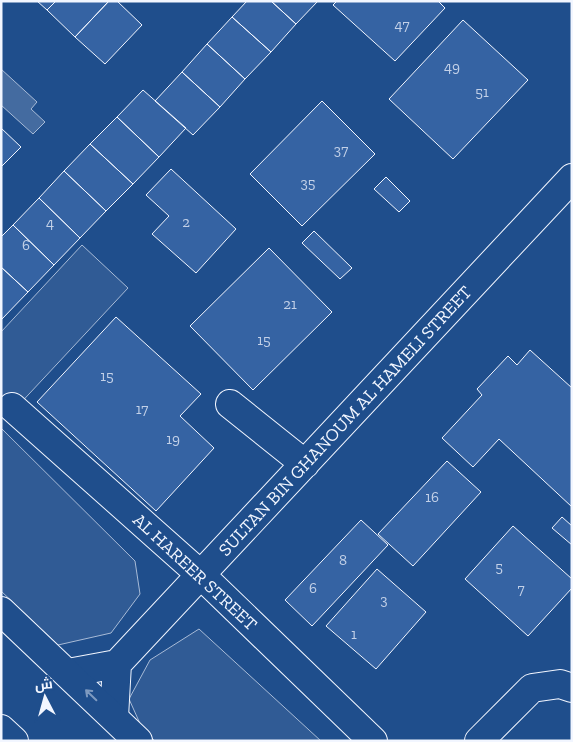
<svg xmlns="http://www.w3.org/2000/svg" width="573" height="742" font-family="'Zilla Slab',Cairo,serif">
<style>
.built{fill:#305b95;stroke:#a8bbd7}
.water{fill:#446ba0;stroke:#a8bbd7}
.building{fill:#3563a3;stroke:#f2f6ff}
.lines{fill:none;stroke-linecap:round;stroke-linejoin:round}
.minor-casing{stroke:#f2f6ff;stroke-width:30}
.major-casing{stroke:#f2f6ff;stroke-width:30}
.minor{stroke:#1f4e8c;stroke-width:28}
.major{stroke:#1f4e8c;stroke-width:28}
.oneway{stroke:#7e9ac0}
.labels{text-anchor:middle;stroke-width:4;stroke-linejoin:round;paint-order:stroke}
.number-label{font-size:15px;fill:#c3d1e8}
.street-label{font-size:18px;fill:#f2f6ff;stroke:#1f4e8c}
</style>
<rect width="100%" height="100%" fill="#1f4e8c"/>
<path class="built" d="M 82,245 L 128,288 L 15,409 L 1,396 L 1,332 Z
M 1,428 L 135,561 L 140,594 L 111,633 L 58,645 L 1,591 Z
M 199,629 L 321,741 L 155,741 L 142,728 L 129,699 L 150,660 Z"/>
<path class="water" d="M 1,69 L 37,102 L 31,109 L 45,122 L 33,134 L 1,105 Z"/>
<path class="building" d="M 37,1 L 56,1 L 47,10 Z
M 56,1 L 109,1 L 75,37 L 47,10 Z
M 109,1 L 117,1 L 142,25 L 105,64 L 75,37 Z
M 247,1 L 271,1 L 296,24 L 271,52 L 232,17 Z
M 271,1 L 318,1 L 296,24 Z
M 337,1 L 438,1 L 445,8 L 395,61 L 333,5 Z
M 232,17 L 271,52 L 245,79 L 207,44 Z
M 463,20 L 528,80 L 453,159 L 389,99 Z
M 207,44 L 245,79 L 220,107 L 182,72 Z
M 182,72 L 220,107 L 193,135 L 155,101 Z
M 143,90 L 186,128 L 159,157 L 117,117 Z
M 322,101 L 375,154 L 302,226 L 250,174 Z
M 117,117 L 159,157 L 133,184 L 90,144 Z
M 1,128 L 21,147 L 1,167 Z
M 90,144 L 133,184 L 106,211 L 64,171 Z
M 171,169 L 236,229 L 196,273 L 152,234 L 169,216 L 146,195 Z
M 64,171 L 106,211 L 80,238 L 39,198 Z
M 386,177 L 410,201 L 399,212 L 374,189 Z
M 39,198 L 80,238 L 54,265 L 13,225 Z
M 13,225 L 54,265 L 28,292 L 1,267 L 1,237 Z
M 314,231 L 352,268 L 340,279 L 302,243 Z
M 269,248 L 332,312 L 253,390 L 190,326 Z
M 1,267 L 28,292 L 2,319 L 1,318 Z
M 116,317 L 201,394 L 180,416 L 214,448 L 156,511 L 37,402 Z
M 530,350 L 572,388 L 572,507 L 499,439 L 473,467 L 442,438 L 482,395 L 477,389 L 508,356 L 517,365 Z
M 447,461 L 481,492 L 413,566 L 378,534 Z
M 562,517 L 572,526 L 572,545 L 552,528 Z
M 361,520 L 388,545 L 312,626 L 285,600 Z
M 513,526 L 572,579 L 572,588 L 528,636 L 465,579 Z
M 377,569 L 426,612 L 376,669 L 326,626 Z"/>
<g class="lines">
<g class="minor-casing">
<path id="minor" d="M 230,404 L 305,464
M 12,407 L 201,575 L 373,741
M 68,673 L 117,664 L 572,178
M 114,717 L 117,664
M 479,741 L 532,688 L 560,684 L 572,688"/>
</g>
<g class="major-casing">
<path id="major" d="M 1,611 L 138,741
M 1,729 L 14,741"/>
</g>
<use href="#minor" class="minor"/>
<use href="#major" class="major"/>
</g>
<defs><path id="oneway-shaft" d="M-6 0H5M1.5-3L5.5 0L1.5 3" fill="none" stroke-width="1.6" stroke-linecap="round" stroke-linejoin="round" transform="scale(1.25)"/></defs>
<use class="oneway" href="#oneway-shaft" transform="translate(91 695) rotate(-136)"/>
<g class="labels">
<g class="number-label">
<text x="402" y="30">47</text>
<text x="452" y="72">49</text>
<text x="482" y="97">51</text>
<text x="341" y="155">37</text>
<text x="308" y="188">35</text>
<text x="186" y="227">2</text>
<text x="50" y="228">4</text>
<text x="26" y="250">6</text>
<text x="290" y="309">21</text>
<text x="264" y="345">15</text>
<text x="107" y="381">15</text>
<text x="142" y="414">17</text>
<text x="173" y="444">19</text>
<text x="432" y="502">16</text>
<text x="343" y="565">8</text>
<text x="499" y="572">5</text>
<text x="313" y="593">6</text>
<text x="521" y="594">7</text>
<text x="384" y="605">3</text>
<text x="354" y="639">1</text>
</g>
<g class="street-label">
<text transform="translate(345 421) rotate(-47)" y="6">SULTAN BIN GHANOUM AL HAMELI STREET</text>
<text transform="translate(195 572) rotate(43)" y="6">AL HAREER STREET</text>
</g>
</g>
<rect width="573" height="742" fill="none" stroke="#f2f6ff" stroke-width="5"/>
<g transform="translate(45 697) rotate(354)" stroke="#1f4e8c" stroke-width="4" paint-order="stroke">
<path d="M0-4L9 19L0 12L-9 19Z" fill="#f2f6ff"/>
<text y="-8" font-size="14" font-weight="bold" text-anchor="middle" fill="#f2f6ff">ش</text>
</g>
</svg>
